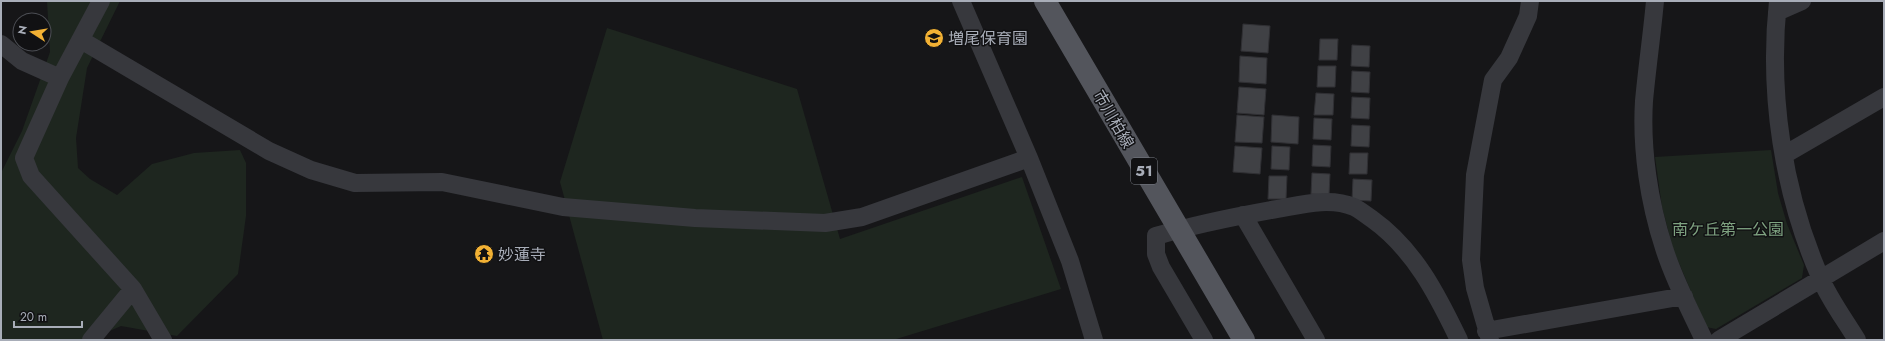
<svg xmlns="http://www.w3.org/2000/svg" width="1885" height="341" font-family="Jost,'Noto Sans JP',sans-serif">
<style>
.green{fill:#1e261f}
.building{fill:#404145;stroke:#303034}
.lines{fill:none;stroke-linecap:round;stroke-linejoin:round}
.street{stroke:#37383d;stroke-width:18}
.primary{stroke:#53555c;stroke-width:22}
.labels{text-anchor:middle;stroke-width:3;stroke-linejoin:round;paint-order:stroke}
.shield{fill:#111113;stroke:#7b7e86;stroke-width:1}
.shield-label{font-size:15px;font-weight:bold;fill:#a8adb8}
.poi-label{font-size:16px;fill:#a8adb8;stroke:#111113;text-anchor:start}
.street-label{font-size:16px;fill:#a8adb8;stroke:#111113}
.park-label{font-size:16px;fill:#7fa381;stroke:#111113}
</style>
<rect width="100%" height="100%" fill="#161618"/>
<path class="green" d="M 47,1 L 120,1 L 87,68 L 76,138 L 78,168 L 90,179 L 117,195 L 152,164 L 194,153 L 240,150 L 246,163 L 246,216 L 238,274 L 177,336 L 121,326 L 89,340 L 1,340 L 1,173 L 22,131 L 50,52 Z
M 607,28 L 797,89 L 840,239 L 1022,177 L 1061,289 L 893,340 L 603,340 L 560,182 Z
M 1771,150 L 1778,193 L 1787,224 L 1804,265 L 1802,278 L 1716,329 L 1706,327 L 1673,249 L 1662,207 L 1655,157 Z"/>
<path class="building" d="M 1243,24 L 1270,26 L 1268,53 L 1241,51 Z
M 1320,39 L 1338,39 L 1337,60 L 1319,60 Z
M 1352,45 L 1370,46 L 1369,67 L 1351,66 Z
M 1240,56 L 1267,58 L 1266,84 L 1239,82 Z
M 1318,66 L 1336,66 L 1335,87 L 1317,87 Z
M 1352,71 L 1370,72 L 1369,93 L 1351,92 Z
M 1239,87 L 1266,89 L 1264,115 L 1237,113 Z
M 1316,93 L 1334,94 L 1333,115 L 1314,115 Z
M 1352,97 L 1370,98 L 1369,119 L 1351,118 Z
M 1237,115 L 1264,117 L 1262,143 L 1235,142 Z
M 1272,115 L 1299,117 L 1298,144 L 1271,142 Z
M 1314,118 L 1332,119 L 1331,140 L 1313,139 Z
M 1352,125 L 1370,126 L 1369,147 L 1351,146 Z
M 1313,145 L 1331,146 L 1330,167 L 1312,166 Z
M 1235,146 L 1262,148 L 1260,174 L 1233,172 Z
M 1272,146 L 1290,147 L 1289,170 L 1271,169 Z
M 1350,153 L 1368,153 L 1367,174 L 1349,174 Z
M 1312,173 L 1330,174 L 1329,195 L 1311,194 Z
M 1269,176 L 1287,176 L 1286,199 L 1268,199 Z
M 1353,179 L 1372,180 L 1371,201 L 1352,200 Z"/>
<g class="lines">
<path class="street" d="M 961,1 L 1029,158 L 1070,261 L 1094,340
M 1655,1 C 1652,34 1647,68 1644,101 C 1641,149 1649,202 1664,248 C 1674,280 1690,310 1704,340
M 1778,1 C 1768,94 1783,192 1820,277 C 1829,299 1845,320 1857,340
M 1777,12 L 1802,1
M 81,40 L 269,151 L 311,170 L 355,183 L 442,182 L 563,207 L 695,218 L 825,223 L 862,217 L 1029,158
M 1,44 L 22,61 L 60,78
M 1784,155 L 1884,97
M 1243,215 L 1316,340
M 133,289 L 163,340
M 1486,331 L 1684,296
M 91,340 L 133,289 L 31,176 L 24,158 L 60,78 L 101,1
M 1204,340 L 1161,267 L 1156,254 L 1156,236 C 1193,225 1232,217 1271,210 C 1297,206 1328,196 1354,207 C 1360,210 1366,215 1372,219 C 1414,249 1437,294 1459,340
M 1490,340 L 1475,288 L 1471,260 L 1475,175 L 1493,80 L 1509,58 L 1528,16 L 1530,1
M 1719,340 L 1884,241"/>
<path class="primary" d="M 1045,1 L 1244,340"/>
</g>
<defs>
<g id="school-disc" transform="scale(1)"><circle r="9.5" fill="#f2b134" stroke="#111113"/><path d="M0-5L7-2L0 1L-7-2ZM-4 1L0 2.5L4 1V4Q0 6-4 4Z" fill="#111"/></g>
<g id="temple-disc" transform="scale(1)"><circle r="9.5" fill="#f2b134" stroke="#111113"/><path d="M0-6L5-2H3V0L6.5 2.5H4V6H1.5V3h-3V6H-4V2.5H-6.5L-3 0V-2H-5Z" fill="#111"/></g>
</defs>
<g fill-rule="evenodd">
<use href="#school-disc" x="934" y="38"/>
<use href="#temple-disc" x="484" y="254"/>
</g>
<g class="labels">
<rect class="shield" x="1131" y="158" width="26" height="26" rx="3"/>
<g class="shield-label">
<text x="1144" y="176">51</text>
</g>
<g class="poi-label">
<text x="948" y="44">増尾保育園</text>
<text x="498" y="260">妙蓮寺</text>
</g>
<g class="street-label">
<text transform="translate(1114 119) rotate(60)" y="6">市川柏線</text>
</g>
<g class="park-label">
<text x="1728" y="235">南ケ丘第一公園</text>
</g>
</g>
<rect width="1885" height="341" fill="none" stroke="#a8adb8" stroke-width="4"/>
<g transform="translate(32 32) rotate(282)"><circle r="19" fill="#111113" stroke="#4d4f55"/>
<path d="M0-3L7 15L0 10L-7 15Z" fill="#f2b134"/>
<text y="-6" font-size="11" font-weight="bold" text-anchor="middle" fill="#a8adb8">N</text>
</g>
<path d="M14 321v6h68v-6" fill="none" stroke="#a8adb8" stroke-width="2"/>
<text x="20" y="321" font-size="12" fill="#a8adb8" stroke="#111113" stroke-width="3" paint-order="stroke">20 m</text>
</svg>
